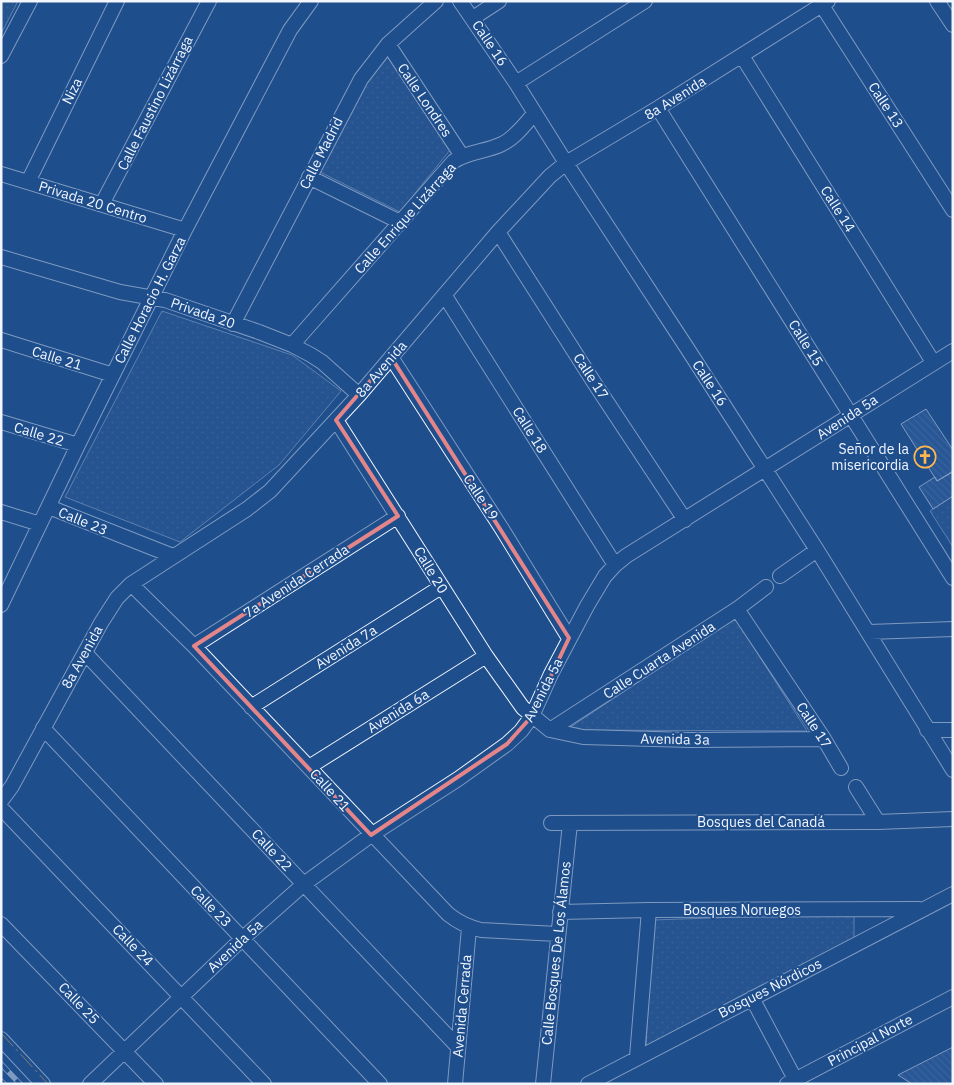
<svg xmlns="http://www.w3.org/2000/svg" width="954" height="1085" font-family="'IBM Plex Sans',sans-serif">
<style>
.park{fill:url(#park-dots);stroke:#a8bbd7}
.building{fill:url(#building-back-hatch);stroke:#f2f6ff}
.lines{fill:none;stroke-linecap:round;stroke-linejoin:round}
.minor-casing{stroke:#f2f6ff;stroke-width:16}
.minor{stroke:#1f4e8c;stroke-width:14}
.rail-casing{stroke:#f2f6ff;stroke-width:5.5}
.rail{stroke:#1f4e8c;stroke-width:4;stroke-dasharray:11;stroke-linecap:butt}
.power{stroke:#ffb74d;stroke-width:1;stroke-dasharray:18 4 2.5 4;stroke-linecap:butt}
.marked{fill:none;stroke:#e38589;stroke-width:4;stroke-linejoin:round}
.labels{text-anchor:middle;stroke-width:4;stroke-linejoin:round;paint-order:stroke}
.street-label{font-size:14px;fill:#f2f6ff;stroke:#1f4e8c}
.poi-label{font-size:14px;fill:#f2f6ff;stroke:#1f4e8c;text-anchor:end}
</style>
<defs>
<pattern id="park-dots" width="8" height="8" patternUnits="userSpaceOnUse" patternTransform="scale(1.25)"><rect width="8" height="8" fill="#305b95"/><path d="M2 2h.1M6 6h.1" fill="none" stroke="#4e73a5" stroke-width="1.8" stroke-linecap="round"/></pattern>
<pattern id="building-back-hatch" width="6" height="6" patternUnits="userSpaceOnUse" patternTransform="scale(1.25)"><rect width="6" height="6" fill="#3563a3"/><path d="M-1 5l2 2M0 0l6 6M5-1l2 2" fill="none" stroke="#537ab1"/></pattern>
</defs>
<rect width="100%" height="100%" fill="#1f4e8c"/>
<path class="park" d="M 1,1 L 18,1 L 1,34 Z
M 387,56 L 392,58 L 450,150 L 400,212 L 320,172 L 363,87 Z
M 162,311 L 292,355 L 341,391 L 279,465 L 180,542 L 65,497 Z
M 953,496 L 953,547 L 930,511 Z
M 735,618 L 807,731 L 566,730 Z
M 854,913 L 854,940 L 646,1046 L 653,920 Z"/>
<path class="building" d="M 926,409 L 953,450 L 953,471 L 937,481 L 901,424 Z
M 953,472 L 953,496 L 933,509 L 919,487 L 935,477 L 937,481 Z
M 953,1047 L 953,1084 L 912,1084 L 898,1075 Z"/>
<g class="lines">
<g class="minor-casing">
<path id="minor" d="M 460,1 L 516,83 L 566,163 L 687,348 L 817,550 L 953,770
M 819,1 L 953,210
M 937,1 L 953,25
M 473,18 L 499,1
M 388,44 L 462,156
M 1,56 L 30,1
M 742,56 L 933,362
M 516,83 L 645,1
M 658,108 L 953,578
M 1,174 L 185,230
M 309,177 L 400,222
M 28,182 L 117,1
M 102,204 L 209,1
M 498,232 L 595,384 L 685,520
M 1,257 L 120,292 L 165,300 L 259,332 L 292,345 L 311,355 L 322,362 L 359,395
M 445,296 L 615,565
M 233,324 L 361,79 L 388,44 L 436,1
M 1,340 L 113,375
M 292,345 L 454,161 C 469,151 486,152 502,144 C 515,138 525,124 534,114
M 391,357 L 502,529 L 569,638
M 336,420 L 486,656 L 523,708 L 550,730 L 583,737 L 690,740 L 824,739
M 1,422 L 78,445
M 49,507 L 173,556
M 1,512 L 40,524
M 780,576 L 817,550
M 131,584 L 194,646 L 448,914 C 458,922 467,927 481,930 L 558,934
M 1,605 L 78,445 L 185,230 L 290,30 L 311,1
M 737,609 L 824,739 L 841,768
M 869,632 L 953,629
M 194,646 L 398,516
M 85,653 L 458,1047
M 251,707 L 441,587
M 43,728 L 380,1084
M 550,730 L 737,609 L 766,587
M 927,730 L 953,730
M 309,767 L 486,656
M 856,787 L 878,822
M 1,801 L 12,786 L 101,623 L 117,598 L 131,584 L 247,509 L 270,491 L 359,395 L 498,232 L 550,176 L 566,163 L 658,108 L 828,1
M 1,808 L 264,1084
M 551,823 L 878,822 L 953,819
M 560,912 L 649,910 L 919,909
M 1,924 L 156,1084
M 752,998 L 795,1079
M 1,1039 L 43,1084
M 637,1057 L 649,910
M 90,1084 L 242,939 L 304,884 L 371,835 L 458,779 L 507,744 L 521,731 L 532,716 L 551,674 L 587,606 L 605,576 L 615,565 L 626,556 L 953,351
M 455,1084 L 469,928
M 543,1084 L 570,823
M 588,1084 L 953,894
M 787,1084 L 953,997"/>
</g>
<use href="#minor" class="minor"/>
<g class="rail-casing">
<path id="rail" d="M 1,1064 L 20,1084
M 1,1081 L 4,1084"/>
</g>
<use href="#rail" class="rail"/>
<path class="power" d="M 1,1033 L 48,1084"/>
</g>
<path d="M0 0H954V1085H0ZM 391,357 L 569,638 L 532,716 L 507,744 L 371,835 L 194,646 L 398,516 L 336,420 Z" fill="#1f4e8c" fill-opacity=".55" fill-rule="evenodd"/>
<path class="marked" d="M 391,357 L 569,638 L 532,716 L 507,744 L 371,835 L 194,646 L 398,516 L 336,420 Z"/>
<defs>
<g id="church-ring" transform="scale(1.125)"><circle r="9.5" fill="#1f4e8c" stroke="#ffb74d" stroke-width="1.5"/><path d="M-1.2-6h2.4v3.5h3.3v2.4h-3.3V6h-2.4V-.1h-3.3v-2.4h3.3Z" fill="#ffb74d"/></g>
</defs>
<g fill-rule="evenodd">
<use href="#church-ring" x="925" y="457"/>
</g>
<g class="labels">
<g class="street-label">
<text transform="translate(490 43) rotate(56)" y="5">Calle 16</text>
<text transform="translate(72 91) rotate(-63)" y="5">Niza</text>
<text transform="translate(675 98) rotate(-32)" y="5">8a Avenida</text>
<text transform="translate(425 100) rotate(56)" y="5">Calle Londres</text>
<text transform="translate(155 103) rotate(-63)" y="5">Calle Faustino Lizárraga</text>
<text transform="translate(886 105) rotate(57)" y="5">Calle 13</text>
<text transform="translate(321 153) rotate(-63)" y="5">Calle Madrid</text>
<text transform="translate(93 202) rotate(17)" y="5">Privada 20 Centro</text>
<text transform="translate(838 209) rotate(58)" y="5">Calle 14</text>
<text transform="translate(405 218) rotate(-48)" y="5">Calle Enrique Lizárraga</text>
<text transform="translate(150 300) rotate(-63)" y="5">Calle Horacio H. Garza</text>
<text transform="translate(203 313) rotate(19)" y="5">Privada 20</text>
<text transform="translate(806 343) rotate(58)" y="5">Calle 15</text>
<text transform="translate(57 358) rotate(17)" y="5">Calle 21</text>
<text transform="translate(381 369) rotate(-49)" y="5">8a Avenida</text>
<text transform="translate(591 376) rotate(57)" y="5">Calle 17</text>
<text transform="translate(710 383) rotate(57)" y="5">Calle 16</text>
<text transform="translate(847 417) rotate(-33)" y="5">Avenida 5a</text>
<text transform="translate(530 430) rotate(58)" y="5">Calle 18</text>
<text transform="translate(39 434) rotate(17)" y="5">Calle 22</text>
<text transform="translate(481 497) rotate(57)" y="5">Calle 19</text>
<text transform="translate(83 521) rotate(22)" y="5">Calle 23</text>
<text transform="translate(431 570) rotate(59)" y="5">Calle 20</text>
<text transform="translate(296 581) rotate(-33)" y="5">7a Avenida Cerrada</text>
<text transform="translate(346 647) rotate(-32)" y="5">Avenida 7a</text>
<text transform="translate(82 657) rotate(-61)" y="5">8a Avenida</text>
<text transform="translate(659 660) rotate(-33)" y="5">Calle Cuarta Avenida</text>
<text transform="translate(543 690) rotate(-63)" y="5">Avenida 5a</text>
<text transform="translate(398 711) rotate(-32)" y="5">Avenida 6a</text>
<text transform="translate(814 725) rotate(57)" y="5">Calle 17</text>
<text transform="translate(675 739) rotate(1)" y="5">Avenida 3a</text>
<text transform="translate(330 790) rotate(48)" y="5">Calle 21</text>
<text x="761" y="827">Bosques del Canadá</text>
<text transform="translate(272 850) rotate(47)" y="5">Calle 22</text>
<text transform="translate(211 906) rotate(46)" y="5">Calle 23</text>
<text x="742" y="915">Bosques Noruegos</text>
<text transform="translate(133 945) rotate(46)" y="5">Calle 24</text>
<text transform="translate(235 946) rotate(-43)" y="5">Avenida 5a</text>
<text transform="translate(556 953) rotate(-84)" y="5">Calle Bosques De Los Álamos</text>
<text transform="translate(770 988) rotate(-27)" y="5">Bosques Nórdicos</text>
<text transform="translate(79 1003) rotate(46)" y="5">Calle 25</text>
<text transform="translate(462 1006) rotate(-85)" y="5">Avenida Cerrada</text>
<text transform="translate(870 1040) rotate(-28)" y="5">Principal Norte</text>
</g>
<g class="poi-label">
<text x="909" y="454">Señor de la<tspan x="909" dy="16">misericordia</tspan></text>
</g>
</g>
<rect width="954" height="1085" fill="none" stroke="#f2f6ff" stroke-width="5"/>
</svg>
